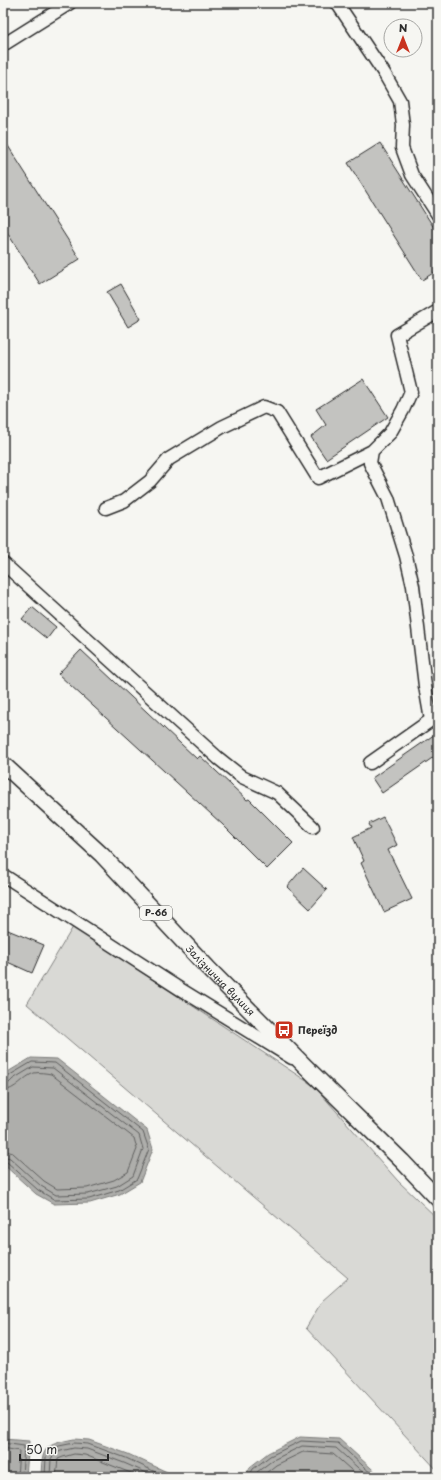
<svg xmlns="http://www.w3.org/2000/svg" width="441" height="1480" font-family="'Playpen Sans',sans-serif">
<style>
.green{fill:#d9d9d5;stroke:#828280}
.water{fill:#aeaeab;stroke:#7a7a78}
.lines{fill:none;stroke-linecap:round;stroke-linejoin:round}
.shore{stroke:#5f5f5e;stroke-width:1}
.building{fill:#c3c3c0;stroke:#2b2b2b}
.minor-casing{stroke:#2b2b2b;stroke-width:15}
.major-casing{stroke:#2b2b2b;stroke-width:18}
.minor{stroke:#f6f6f2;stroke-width:12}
.major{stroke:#f6f6f2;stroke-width:15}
.labels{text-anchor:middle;stroke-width:3.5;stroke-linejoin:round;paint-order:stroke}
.shield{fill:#f6f6f2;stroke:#686867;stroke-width:1}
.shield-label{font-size:9px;font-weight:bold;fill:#2b2b2b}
.street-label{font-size:10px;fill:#2b2b2b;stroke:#f6f6f2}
.poi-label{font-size:10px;font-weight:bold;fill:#2b2b2b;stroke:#f6f6f2;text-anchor:start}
</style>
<rect width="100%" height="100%" fill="#f6f6f2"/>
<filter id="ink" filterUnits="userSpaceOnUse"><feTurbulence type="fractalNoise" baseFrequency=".025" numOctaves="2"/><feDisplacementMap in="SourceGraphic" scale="8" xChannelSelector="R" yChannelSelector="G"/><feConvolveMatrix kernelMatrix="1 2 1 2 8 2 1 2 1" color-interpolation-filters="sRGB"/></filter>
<g filter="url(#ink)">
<path class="green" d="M 73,927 L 314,1086 L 398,1181 L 438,1219 L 438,1471 L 306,1328 L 322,1301 L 348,1278 L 27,1004 Z"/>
<path class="water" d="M 31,1058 L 57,1059 L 147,1130 L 153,1149 L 140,1182 L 120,1194 L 90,1203 L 54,1204 L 36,1194 L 3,1164 L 3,1079 L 6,1073 Z
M 300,1437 L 339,1439 L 381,1477 L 245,1477 L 250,1467 L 268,1453 Z
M 3,1439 L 29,1441 L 26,1477 L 3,1477 Z
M 74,1439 L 89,1440 L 128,1454 L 167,1472 L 171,1477 L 41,1477 C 42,1447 44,1445 74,1439 Z"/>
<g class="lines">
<path class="shore" d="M 3,1080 L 7,1079 L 10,1075 L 32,1062 L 55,1063 L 143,1132 L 149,1149 L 137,1179 L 119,1190 L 89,1199 L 55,1200 L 38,1190 L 7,1162 L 3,1161
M 3,1085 L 9,1083 L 13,1079 L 33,1067 L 53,1068 L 139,1135 L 143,1149 L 133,1176 L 117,1186 L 88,1194 L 56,1195 L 41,1186 L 10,1158 L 3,1156
M 3,1091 C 16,1090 23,1077 34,1073 C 39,1072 46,1073 51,1074 L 134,1138 L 137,1149 L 128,1172 L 114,1180 L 87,1188 L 57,1189 L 44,1181 L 13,1153 L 3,1150
M 3,1443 L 24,1446 L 22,1477
M 3,1448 L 19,1451 L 17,1477
M 45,1477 L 46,1457 L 50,1451 L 59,1446 L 74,1443 L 88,1444 L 126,1458 L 166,1477
M 50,1477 L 51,1459 L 54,1454 L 61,1451 L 74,1448 L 87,1449 L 124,1463 L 156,1477
M 56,1477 L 58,1459 L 63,1457 L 74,1454 L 85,1455 L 141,1477
M 249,1477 L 253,1469 L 270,1456 L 301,1441 L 338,1443 L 375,1477
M 255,1477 L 257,1472 L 273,1460 L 302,1446 L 336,1448 L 368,1477
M 261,1477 L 276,1465 L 303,1452 L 333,1454 L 359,1477"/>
</g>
<path class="building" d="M 3,138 L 80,259 L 40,284 L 3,226 Z
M 380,143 L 438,234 L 438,270 L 422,280 L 348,163 Z
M 121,284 L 141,319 L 128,327 L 107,292 Z
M 363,379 L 388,417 L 326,459 L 311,437 L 326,425 L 316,409 Z
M 32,607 L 56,627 L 47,639 L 22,619 Z
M 81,650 L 197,759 L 200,756 L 247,800 L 249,799 L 293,843 L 267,869 L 223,825 L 58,674 Z
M 438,732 L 438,754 L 382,793 L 372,778 Z
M 383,817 L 397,845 L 388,850 L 412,899 L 384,912 L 361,863 L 364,861 L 353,837 L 371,828 L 369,824 Z
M 303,868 L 327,890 L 310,909 L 287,887 Z
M 3,928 L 44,945 L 32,973 L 3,960 Z"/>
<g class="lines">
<g class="minor-casing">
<path id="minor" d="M 337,3 L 384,73 L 400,101 L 403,125 L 402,148 L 412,175 L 438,215
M 3,45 L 70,3
M 106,508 L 124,501 L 150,481 L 169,459 L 222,427 L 264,407 L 277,412 L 318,478 L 372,451
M 3,563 L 218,758 L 242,777 L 277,793 L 313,827
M 370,763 L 431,720 L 425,686 L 413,586 L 406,556 L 388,498 L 370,463 L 372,451 L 390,433 L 403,410 L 411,392 L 397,335 L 438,311
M 3,875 L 180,989 L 292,1058"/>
</g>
<g class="major-casing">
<g id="major">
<path id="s1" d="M 3,764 L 102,855 L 208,968 L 305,1066 L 402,1161 L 438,1199"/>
</g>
</g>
<use href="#minor" class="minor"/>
<use href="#major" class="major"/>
</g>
</g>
<defs>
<g id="bus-square" transform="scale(1)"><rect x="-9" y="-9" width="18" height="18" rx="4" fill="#c8321e" stroke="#f6f6f2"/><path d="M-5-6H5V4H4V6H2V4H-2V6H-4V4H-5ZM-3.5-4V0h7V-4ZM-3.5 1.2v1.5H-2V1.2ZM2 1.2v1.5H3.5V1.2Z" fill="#fff"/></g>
</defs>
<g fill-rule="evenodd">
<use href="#bus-square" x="284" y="1030"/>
</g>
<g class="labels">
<rect class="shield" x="140" y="906" width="32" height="14" rx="3"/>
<g class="shield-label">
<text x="156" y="916">Р-66</text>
</g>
<g class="street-label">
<text dy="4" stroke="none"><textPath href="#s1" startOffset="307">Залізнична вулиця</textPath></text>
</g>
<g class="poi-label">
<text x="298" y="1034">Переїзд</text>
</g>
</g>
<rect width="441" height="1480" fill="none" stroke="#f6f6f2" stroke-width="16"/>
<rect x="8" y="8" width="425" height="1464" fill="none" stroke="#2b2b2b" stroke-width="1.5" filter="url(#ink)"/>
<g transform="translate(403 38)"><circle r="19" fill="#f6f6f2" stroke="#a5a5a2"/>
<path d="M0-3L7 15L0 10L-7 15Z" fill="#c8321e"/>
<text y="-6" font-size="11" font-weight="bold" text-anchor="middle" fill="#2b2b2b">N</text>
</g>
<path d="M20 1454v6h88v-6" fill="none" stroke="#2b2b2b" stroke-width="2"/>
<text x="26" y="1454" font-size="12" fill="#2b2b2b" stroke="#f6f6f2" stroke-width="3" paint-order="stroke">50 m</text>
</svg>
